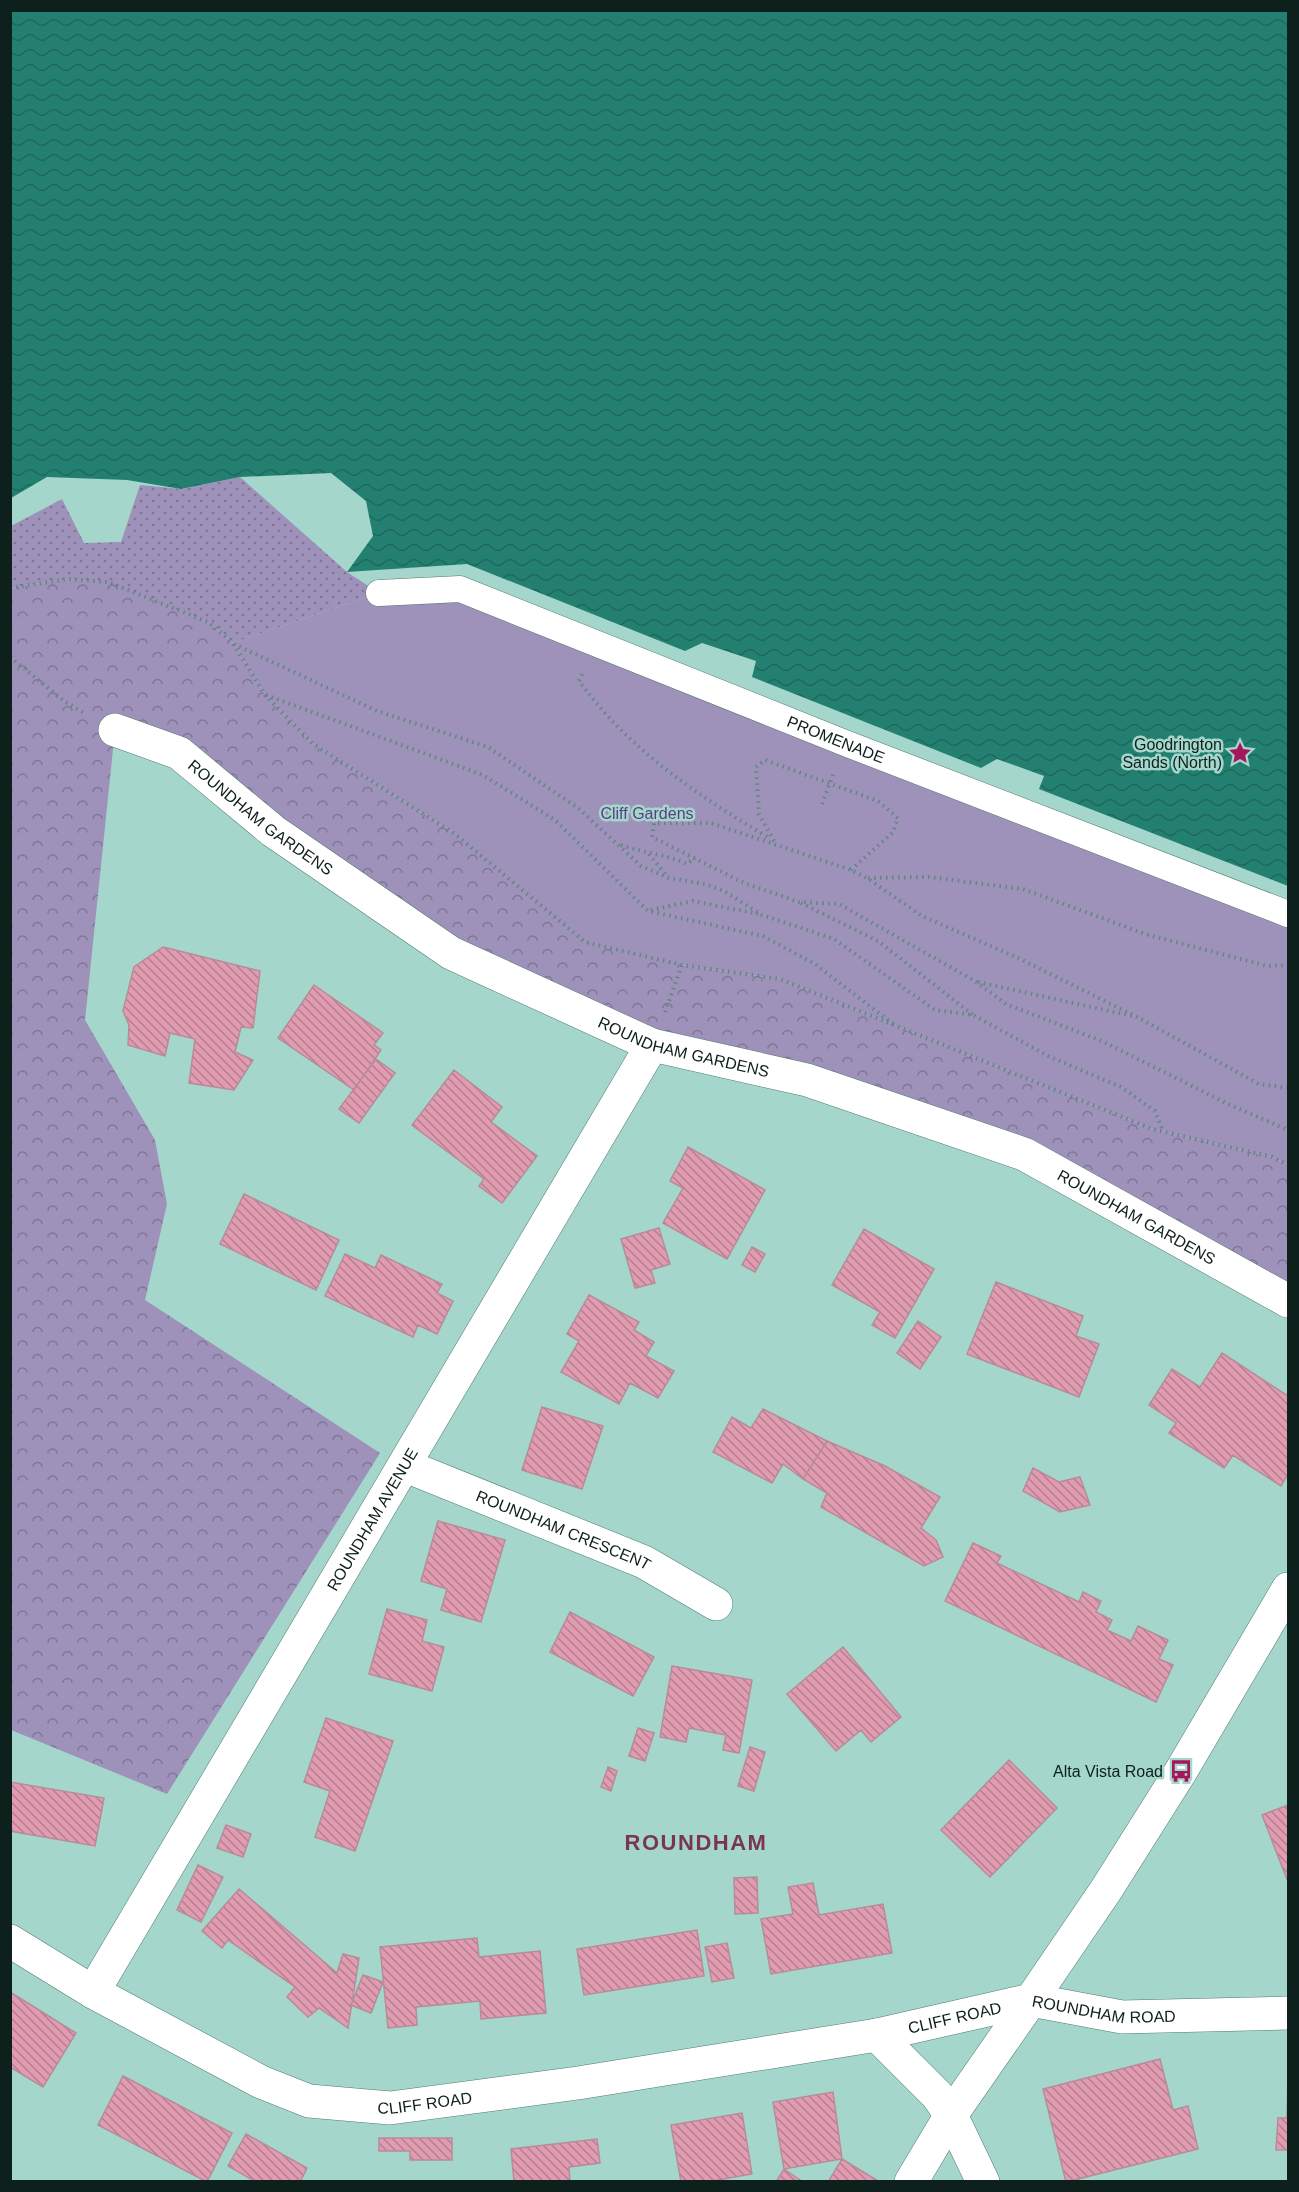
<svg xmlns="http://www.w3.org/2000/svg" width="1299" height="2192" font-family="Arial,sans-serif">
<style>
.grass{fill:url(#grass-dots)}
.park{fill:url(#park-crowns)}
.garden{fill:#9e91ba}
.water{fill:url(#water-waves)}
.building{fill:url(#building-back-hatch);stroke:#b68c98;stroke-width:1.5}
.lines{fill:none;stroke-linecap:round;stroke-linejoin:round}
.pedestrian-casing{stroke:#4e7c73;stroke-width:27}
.minor-casing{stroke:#4e7c73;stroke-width:34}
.path{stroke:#62877f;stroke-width:4;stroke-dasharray:1.5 4.5;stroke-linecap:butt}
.pedestrian{stroke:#fff;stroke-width:26}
.minor{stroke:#fff;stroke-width:33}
.labels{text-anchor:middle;stroke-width:5;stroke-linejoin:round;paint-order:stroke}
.street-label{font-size:16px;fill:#0d201c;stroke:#a4d6cb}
.poi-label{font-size:16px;fill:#0d201c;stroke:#a4d6cb;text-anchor:end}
.park-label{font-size:16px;fill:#5a3d86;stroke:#a4d6cb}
.district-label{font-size:22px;font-weight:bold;letter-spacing:1.5px;fill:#7b364f;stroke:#a4d6cb}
</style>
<defs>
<pattern id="grass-dots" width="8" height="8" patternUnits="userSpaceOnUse" patternTransform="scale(1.5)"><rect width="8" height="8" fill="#9e91ba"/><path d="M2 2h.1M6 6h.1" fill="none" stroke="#7f7696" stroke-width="1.8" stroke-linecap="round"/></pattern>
<pattern id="park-crowns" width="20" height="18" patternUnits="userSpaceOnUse" patternTransform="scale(1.5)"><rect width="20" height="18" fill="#9e91ba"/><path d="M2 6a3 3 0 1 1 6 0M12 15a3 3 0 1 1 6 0" fill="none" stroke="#7f7696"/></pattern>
<pattern id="water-waves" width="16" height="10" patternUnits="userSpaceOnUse" patternTransform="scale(1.5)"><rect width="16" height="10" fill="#238071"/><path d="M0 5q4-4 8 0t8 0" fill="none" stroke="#1d685c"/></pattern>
<pattern id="building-back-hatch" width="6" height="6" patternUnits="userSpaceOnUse" patternTransform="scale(1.5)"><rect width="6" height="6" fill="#e29cb1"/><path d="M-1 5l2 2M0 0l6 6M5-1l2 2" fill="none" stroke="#b67f8f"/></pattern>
</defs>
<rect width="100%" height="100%" fill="#a4d6cb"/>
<path class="grass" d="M 240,477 L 347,572 L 379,593 L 233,643 L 208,622 L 108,583 L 68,579 L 11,588 L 11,526 L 62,499 L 84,543 L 121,542 L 140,485 L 182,489 Z"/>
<path class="park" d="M 68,579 L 108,582 L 208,622 L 233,643 L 265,695 L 313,744 L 455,834 L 682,965 L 780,979 L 1152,1129 L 1272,1157 L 1288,1165 L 1288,1301 L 1024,1154 L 652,1045 L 451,953 L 115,730 L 85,1020 L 155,1140 L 167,1204 L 145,1300 L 380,1453 L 167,1794 L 11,1730 L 11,588 Z"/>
<path class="garden" d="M 460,589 L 1288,914 L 1288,1165 L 1272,1157 L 1152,1129 L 780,979 L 682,965 L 585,942 L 455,834 L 313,744 L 265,695 L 233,643 L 379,593 Z"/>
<path class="water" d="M 11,10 L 1288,11 L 1288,886 L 1039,789 L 1044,776 L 997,759 L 981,768 L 752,677 L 756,661 L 702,643 L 685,651 L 467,564 L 347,572 L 373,536 L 366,501 L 331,473 L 240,477 L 181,489 L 127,480 L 47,477 L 11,498 Z"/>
<path class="building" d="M 163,947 L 260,971 L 253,1028 L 241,1027 L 235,1052 L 253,1060 L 234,1090 L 189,1083 L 195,1039 L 170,1033 L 165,1056 L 128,1045 L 129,1025 L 123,1011 L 134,967 Z
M 314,985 L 383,1033 L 374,1045 L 381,1050 L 354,1090 L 278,1038 Z
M 376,1059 L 395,1073 L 359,1123 L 339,1109 Z
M 454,1070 L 502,1107 L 491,1122 L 537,1156 L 502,1203 L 479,1186 L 484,1179 L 412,1125 Z
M 688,1147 L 765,1190 L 727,1259 L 663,1223 L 683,1188 L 670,1181 Z
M 244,1194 L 339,1240 L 316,1290 L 220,1244 Z
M 659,1228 L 670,1264 L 651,1270 L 655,1283 L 635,1288 L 621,1239 Z
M 864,1229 L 934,1269 L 895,1338 L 872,1325 L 880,1312 L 832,1285 Z
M 752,1247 L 765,1254 L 755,1272 L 742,1265 Z
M 345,1254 L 375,1268 L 381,1255 L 442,1284 L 437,1293 L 453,1301 L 437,1334 L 418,1325 L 413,1337 L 325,1296 Z
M 996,1282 L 1083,1316 L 1076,1336 L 1099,1344 L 1079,1397 L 967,1354 Z
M 589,1295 L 639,1322 L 634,1330 L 654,1342 L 646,1356 L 674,1371 L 658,1398 L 630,1383 L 619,1404 L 561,1372 L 579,1341 L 567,1334 Z
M 918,1321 L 941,1337 L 920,1369 L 897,1353 Z
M 1222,1353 L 1288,1396 L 1288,1474 L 1281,1486 L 1233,1455 L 1224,1468 L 1169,1433 L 1176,1423 L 1149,1405 L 1172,1369 L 1200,1387 Z
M 542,1407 L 603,1426 L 582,1489 L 522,1470 Z
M 763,1409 L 827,1441 L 803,1479 L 783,1464 L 772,1483 L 713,1452 L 732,1417 L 751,1428 Z
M 827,1441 L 885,1466 L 940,1497 L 921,1528 L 936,1540 L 943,1557 L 924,1566 L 821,1507 L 827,1493 L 803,1479 Z
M 1033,1468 L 1059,1482 L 1080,1477 L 1090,1505 L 1060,1512 L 1023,1491 Z
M 438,1521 L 505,1540 L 481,1622 L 441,1610 L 447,1589 L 421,1581 Z
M 973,1543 L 1001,1556 L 997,1563 L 1079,1602 L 1083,1592 L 1101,1601 L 1096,1612 L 1112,1620 L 1107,1630 L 1131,1641 L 1138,1626 L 1168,1640 L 1159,1659 L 1173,1665 L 1156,1702 L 945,1601 Z
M 387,1609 L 427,1620 L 422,1641 L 444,1647 L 432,1691 L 369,1674 Z
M 570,1612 L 654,1657 L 633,1696 L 550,1652 Z
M 843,1647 L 901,1717 L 871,1742 L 861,1730 L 836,1751 L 787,1694 Z
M 672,1666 L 752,1680 L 739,1753 L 723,1750 L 726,1735 L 689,1728 L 686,1742 L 660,1737 Z
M 326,1718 L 393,1741 L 355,1851 L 315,1837 L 330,1791 L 304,1782 Z
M 638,1728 L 654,1733 L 645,1761 L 629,1756 Z
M 750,1747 L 765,1752 L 754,1791 L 738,1786 Z
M 1009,1760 L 1057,1808 L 990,1877 L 941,1830 Z
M 608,1767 L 617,1771 L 611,1791 L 601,1787 Z
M 10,1782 L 104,1798 L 95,1846 L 10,1831 Z
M 1288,1805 L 1288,1882 L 1262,1815 Z
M 226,1825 L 251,1834 L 243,1857 L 217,1848 Z
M 198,1865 L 223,1877 L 201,1922 L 177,1910 Z
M 757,1877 L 758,1913 L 735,1914 L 734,1878 Z
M 813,1883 L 819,1915 L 883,1904 L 892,1953 L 771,1974 L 761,1919 L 793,1914 L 788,1887 Z
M 239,1889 L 337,1973 L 343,1954 L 359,1958 L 348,2028 L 319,2008 L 308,2017 L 287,1997 L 295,1987 L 228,1940 L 222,1948 L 202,1931 Z
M 697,1930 L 704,1976 L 584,1995 L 577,1949 Z
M 477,1938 L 479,1957 L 540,1951 L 546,2013 L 481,2019 L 480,2001 L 416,2007 L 417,2025 L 388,2028 L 380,1947 Z
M 727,1943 L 734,1978 L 712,1982 L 705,1947 Z
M 363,1975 L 383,1982 L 371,2013 L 351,2005 Z
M 10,1992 L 76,2033 L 43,2087 L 10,2067 Z
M 1160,2059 L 1173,2110 L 1188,2106 L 1198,2149 L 1066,2182 L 1043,2089 Z
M 123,2076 L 232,2133 L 207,2182 L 98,2125 Z
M 1288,2077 L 1288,2150 L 1276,2150 L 1278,2118 L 1287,2118 Z
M 833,2092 L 842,2159 L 784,2169 L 773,2102 Z
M 742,2113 L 752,2174 L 707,2182 L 681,2182 L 671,2125 Z
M 246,2134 L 307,2168 L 300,2182 L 256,2182 L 228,2166 Z
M 379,2138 L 452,2138 L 452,2160 L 410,2160 L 410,2151 L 379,2151 Z
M 597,2139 L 600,2163 L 569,2167 L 570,2182 L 514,2182 L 511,2149 Z
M 842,2159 L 878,2181 L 878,2182 L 828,2182 Z
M 784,2169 L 803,2182 L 776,2182 Z"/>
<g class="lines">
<g class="pedestrian-casing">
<g id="pedestrian">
<path id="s1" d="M 379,593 L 460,589 L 845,743 L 1288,914"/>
</g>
</g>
<g class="minor-casing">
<g id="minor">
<path id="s2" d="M 115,730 L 179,753 L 273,831 L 451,953 L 652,1045 L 807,1080 L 1024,1154 L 1288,1301"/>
<path id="s3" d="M 406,1466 L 644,1562 L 716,1604"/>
<path id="s4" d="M 10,1941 L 93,1992 L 261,2082 L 309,2101 L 390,2108 L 578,2083 L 877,2035 L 1031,2000 L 1106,1890 L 1181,1771 L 1288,1589"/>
<path id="s5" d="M 93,1992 L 652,1045"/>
<path d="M 877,2035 L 937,2095 L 951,2115 L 983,2182"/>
<path id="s6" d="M 911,2182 L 951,2115 L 1031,2000 L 1122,2017 L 1288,2013"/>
</g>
</g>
<path class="path" d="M 10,588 L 68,579 L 108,582 L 208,622 L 233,643 L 265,695 L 313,744 L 455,834 L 585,942 L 682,965 L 780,979 L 1152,1129 L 1272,1157 L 1288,1165
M 234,644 L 377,711 L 488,747 L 578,808 L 641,866 L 669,878 L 705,884 L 724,891 L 762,915 L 834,939 L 935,1010 L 973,1015 L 1048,1056 L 1121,1087 L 1155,1111 L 1163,1131
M 10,657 L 64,701 L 84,713
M 582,674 L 579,681 C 631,752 695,793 769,838
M 266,695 L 483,775 L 555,820 L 648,911 L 763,936 L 815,964 L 893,1024
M 822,804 L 834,772
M 774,841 L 759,814 L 756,767 L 765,760 L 878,801 L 898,818 L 893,832 L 851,870
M 621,845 C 644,853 665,854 687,864 L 695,858
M 649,854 L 666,875
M 868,878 L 929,877 L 1023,889 L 1145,934 L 1267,966 L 1288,965
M 801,903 L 878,941 L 973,1015
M 651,910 L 693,901 L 758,914
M 978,982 L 1132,1016
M 665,1012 L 682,965
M 1288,1088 L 1259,1084 L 1139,1018 L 1018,958 L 922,916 L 867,878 L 851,870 L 711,823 L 654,823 L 652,837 L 744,883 L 799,902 L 839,904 L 975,981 L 1006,1004 L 1104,1042 L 1228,1104 L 1288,1130"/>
<use href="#pedestrian" class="pedestrian"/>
<use href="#minor" class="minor"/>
</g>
<defs>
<g id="sight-bare" transform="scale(1.8)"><path d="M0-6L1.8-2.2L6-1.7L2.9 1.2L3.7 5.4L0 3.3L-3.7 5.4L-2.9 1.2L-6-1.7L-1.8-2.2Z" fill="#a5175a" stroke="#a4d6cb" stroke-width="2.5" paint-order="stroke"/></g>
<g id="bus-bare" transform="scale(1.8)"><path d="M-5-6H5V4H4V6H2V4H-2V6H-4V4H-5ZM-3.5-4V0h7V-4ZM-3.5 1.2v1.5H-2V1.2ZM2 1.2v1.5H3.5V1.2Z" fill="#a5175a" stroke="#a4d6cb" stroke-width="2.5" paint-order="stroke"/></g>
</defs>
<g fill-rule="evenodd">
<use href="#sight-bare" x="1240" y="753"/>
<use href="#bus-bare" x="1181" y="1771"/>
</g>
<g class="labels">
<g class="street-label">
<text dy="6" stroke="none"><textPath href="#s1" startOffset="486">PROMENADE</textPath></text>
<text dy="6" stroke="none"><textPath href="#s2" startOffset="172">ROUNDHAM GARDENS</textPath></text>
<text dy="6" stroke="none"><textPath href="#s2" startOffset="658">ROUNDHAM GARDENS</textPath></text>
<text dy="6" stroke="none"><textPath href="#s2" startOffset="1144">ROUNDHAM GARDENS</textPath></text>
<text dy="6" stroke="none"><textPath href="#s5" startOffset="549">ROUNDHAM AVENUE</textPath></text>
<text dy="6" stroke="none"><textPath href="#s3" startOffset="170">ROUNDHAM CRESCENT</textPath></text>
<text dy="6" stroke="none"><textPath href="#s6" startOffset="292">ROUNDHAM ROAD</textPath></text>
<text dy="6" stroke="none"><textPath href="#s4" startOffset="993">CLIFF ROAD</textPath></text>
<text dy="6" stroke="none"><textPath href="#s4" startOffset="456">CLIFF ROAD</textPath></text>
</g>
<g class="poi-label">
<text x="1222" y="750">Goodrington<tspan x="1222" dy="18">Sands (North)</tspan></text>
<text x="1163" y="1777">Alta Vista Road</text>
</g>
<g class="park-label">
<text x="647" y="819">Cliff Gardens</text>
</g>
<g class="district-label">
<text x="696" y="1850">ROUNDHAM</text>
</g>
</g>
<rect width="1299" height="2192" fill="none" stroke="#0d201c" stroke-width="24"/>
</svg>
